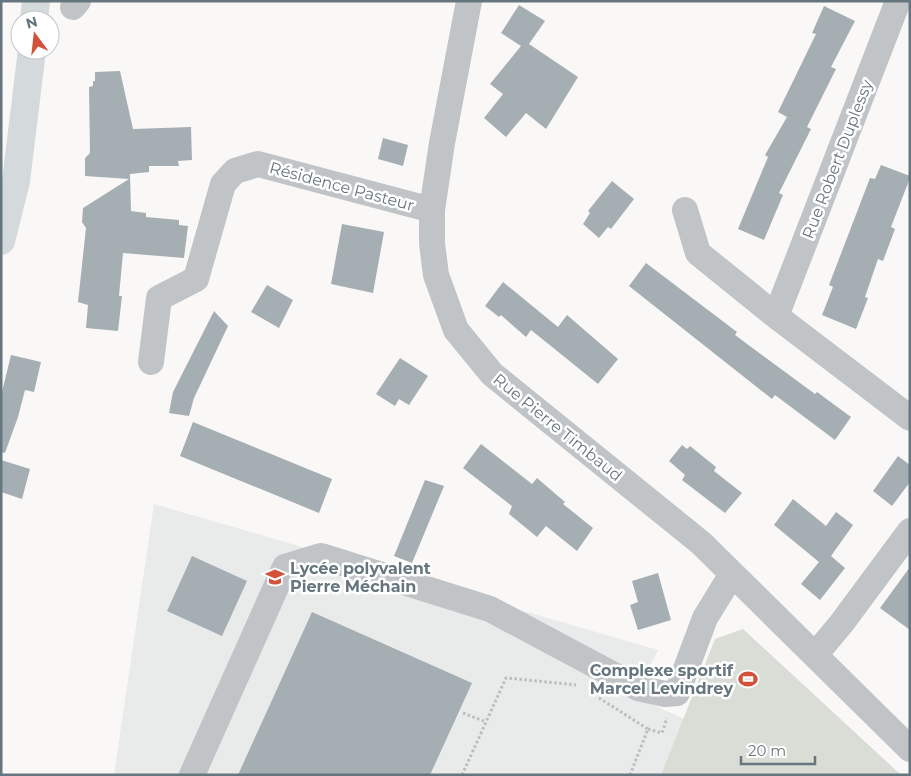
<svg xmlns="http://www.w3.org/2000/svg" width="911" height="776" font-family="Montserrat,sans-serif">
<style>
.built{fill:#e9eaea}
.green{fill:#d9ddd6}
.building{fill:#a5aeb3}
.lines{fill:none;stroke-linecap:round;stroke-linejoin:round}
.path{stroke:#babdbf;stroke-width:3;stroke-dasharray:2.5 2.5;stroke-linecap:butt}
.minor{stroke:#c0c4c7;stroke-width:26}
.major{stroke:#d4d9db;stroke-width:28}
.labels{text-anchor:middle;stroke-width:5;stroke-linejoin:round;paint-order:stroke}
.street-label{font-size:16px;fill:#66767e;stroke:#fff}
.poi-label{font-size:16px;font-weight:bold;fill:#66767e;stroke:#fff;text-anchor:start}
</style>
<rect width="100%" height="100%" fill="#f9f8f6"/>
<path class="built" d="M 154,504 L 658,650 L 634,696 L 684,719 L 661,775 L 114,775 Z"/>
<path class="green" d="M 743,629 L 901,775 L 661,775 L 715,639 Z"/>
<path class="building" d="M 519,5 L 545,21 L 529,44 L 578,77 L 546,129 L 526,113 L 506,137 L 484,118 L 503,94 L 490,84 L 521,46 L 501,33 Z
M 824,6 L 855,21 L 831,67 L 836,69 L 807,127 L 811,129 L 779,193 L 783,195 L 764,240 L 738,229 L 768,157 L 765,155 L 787,117 L 778,112 L 816,34 L 812,33 Z
M 120,71 L 133,129 L 191,127 L 192,160 L 178,161 L 179,166 L 149,166 L 149,172 L 130,174 L 131,211 L 146,213 L 146,217 L 179,220 L 179,225 L 188,226 L 184,258 L 123,253 L 119,296 L 122,296 L 118,331 L 86,328 L 88,305 L 78,302 L 86,228 L 82,222 L 83,208 L 129,179 L 85,176 L 85,158 L 90,153 L 89,87 L 93,86 L 93,81 L 95,81 L 95,72 Z
M 383,138 L 408,145 L 403,166 L 378,159 Z
M 881,165 L 910,176 L 910,178 L 891,227 L 895,229 L 883,261 L 878,259 L 865,297 L 868,298 L 856,329 L 822,315 L 833,287 L 829,285 L 870,178 L 875,179 Z
M 612,181 L 634,199 L 611,229 L 608,227 L 599,238 L 583,224 L 590,213 L 588,211 Z
M 342,224 L 384,232 L 373,293 L 331,284 Z
M 646,263 L 737,332 L 735,335 L 815,394 L 817,392 L 851,417 L 835,440 L 775,395 L 772,399 L 629,286 Z
M 503,282 L 558,327 L 567,315 L 618,359 L 598,384 L 531,330 L 526,337 L 501,315 L 499,317 L 485,306 Z
M 267,285 L 293,300 L 279,328 L 251,312 Z
M 214,311 L 228,326 L 194,398 L 189,416 L 169,413 L 173,392 Z
M 11,355 L 41,362 L 34,392 L 25,390 L 18,417 L 5,453 L 1,452 L 1,396 Z
M 400,358 L 428,376 L 409,405 L 399,399 L 395,406 L 376,394 Z
M 193,422 L 332,479 L 319,513 L 180,456 Z
M 481,444 L 532,484 L 537,478 L 565,502 L 563,504 L 593,528 L 577,551 L 546,526 L 537,537 L 509,514 L 512,506 L 463,468 Z
M 682,445 L 687,449 L 690,446 L 716,467 L 714,471 L 742,493 L 725,513 L 682,480 L 685,475 L 669,461 Z
M 898,456 L 910,465 L 910,482 L 892,506 L 873,491 Z
M 1,460 L 30,469 L 22,499 L 1,492 Z
M 425,480 L 444,486 L 412,563 L 394,556 Z
M 793,499 L 826,526 L 836,512 L 853,525 L 831,556 L 845,568 L 820,600 L 801,584 L 819,562 L 774,525 Z
M 192,556 L 247,581 L 222,636 L 167,611 Z
M 910,567 L 910,630 L 880,608 Z
M 658,573 L 671,620 L 638,630 L 630,605 L 638,602 L 632,581 Z
M 312,612 L 472,683 L 430,775 L 238,775 Z"/>
<g class="lines">
<path class="path" d="M 599,698 L 648,729 L 630,775
M 463,713 L 486,722
M 648,729 L 662,733 L 667,718
M 462,775 L 506,678 L 576,685"/>
<path class="minor" d="M 469,1 L 442,143 L 432,210 L 432,243 L 436,275 L 456,330 L 492,374 L 701,543 L 910,749
M 898,1 L 776,316 L 910,418
M 73,7 L 78,1
M 685,210 L 698,253 L 776,316
M 151,362 L 159,298 L 196,279 L 223,184 L 235,171 L 258,164 L 432,210
M 815,655 L 841,624 L 910,531
M 192,775 L 285,567 L 321,556 L 490,609 L 638,688 L 665,694 L 677,693 L 705,618 L 732,574"/>
<path class="major" d="M 34,20 L 36,1
M 1,241 L 16,181 L 32,50"/>
</g>
<defs>
<g id="school-bare" transform="scale(1.5)"><path d="M0-5L7-2L0 1L-7-2ZM-4 1L0 2.5L4 1V4Q0 6-4 4Z" fill="#d3513b" stroke="#fff" stroke-width="2.5" paint-order="stroke"/></g>
<g id="stadium-bare" transform="scale(1.5)"><path d="M0-5a6.5 5 0 1 0 0 10a6.5 5 0 1 0 0-10ZM-3.5-1.8h7v3.6h-7Z" fill="#d3513b" stroke="#fff" stroke-width="2.5" paint-order="stroke"/></g>
</defs>
<g fill-rule="evenodd">
<use href="#school-bare" x="275" y="577"/>
<use href="#stadium-bare" x="748" y="679"/>
</g>
<g class="labels">
<g class="street-label">
<text transform="translate(837 159) rotate(-69)" y="6">Rue Robert Duplessy</text>
<text transform="translate(342 186) rotate(15)" y="6">Résidence Pasteur</text>
<text transform="translate(558 427) rotate(39)" y="6">Rue Pierre Timbaud</text>
</g>
<g class="poi-label">
<text x="290" y="574">Lycée polyvalent<tspan x="290" dy="18">Pierre Méchain</tspan></text>
<text x="733" y="676" text-anchor="end">Complexe sportif<tspan x="733" dy="18">Marcel Levindrey</tspan></text>
</g>
</g>
<rect width="911" height="776" fill="none" stroke="#66767e" stroke-width="5"/>
<g transform="translate(35 35) rotate(345)"><circle r="24" fill="#ffffff" stroke="#c2c8cb"/>
<path d="M0-4L9 19L0 12L-9 19Z" fill="#d3513b"/>
<text y="-8" font-size="14" font-weight="bold" text-anchor="middle" fill="#66767e">N</text>
</g>
<path d="M741 756v8h74v-8" fill="none" stroke="#66767e" stroke-width="2.5"/>
<text x="748" y="756" font-size="15" fill="#66767e" stroke="#ffffff" stroke-width="4" paint-order="stroke">20 m</text>
</svg>
